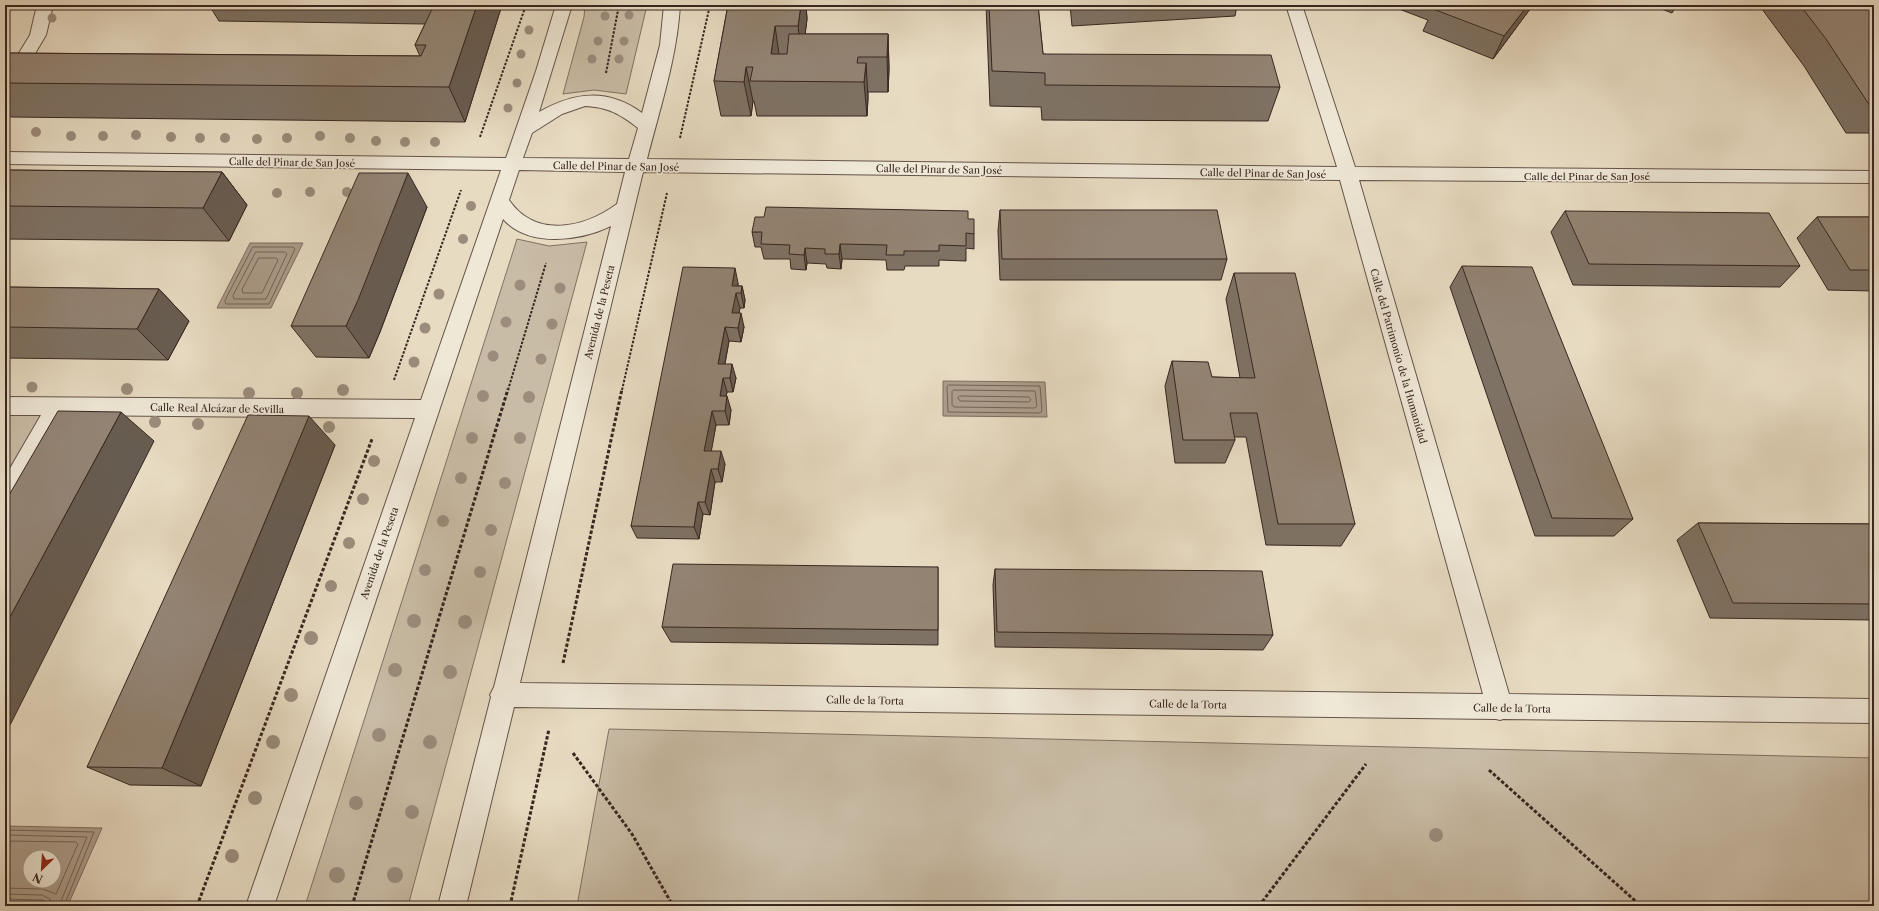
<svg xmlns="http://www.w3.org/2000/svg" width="1879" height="911" font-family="'Libre Caslon Text',serif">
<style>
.green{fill:#c9bca6;stroke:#807163}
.water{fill:#ac9d8b;stroke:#7e6d60;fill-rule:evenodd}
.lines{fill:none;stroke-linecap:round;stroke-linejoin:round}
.shore{stroke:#726256;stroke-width:1}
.minor-casing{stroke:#645348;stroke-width:2}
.path-far1{stroke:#382620;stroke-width:2;stroke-dasharray:2.5 1.5;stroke-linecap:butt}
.path{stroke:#382620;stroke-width:3;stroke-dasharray:3.5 2;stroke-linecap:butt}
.minor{fill:#efe8d7;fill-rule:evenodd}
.tree{fill:#9b8c7c}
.wall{fill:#7e7264;stroke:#382620}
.shaded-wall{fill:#675c51;stroke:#382620}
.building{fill:#938474;stroke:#382620}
.labels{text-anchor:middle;stroke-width:3.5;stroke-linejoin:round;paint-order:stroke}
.street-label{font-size:10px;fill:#382620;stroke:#efe8d7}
</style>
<rect width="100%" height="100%" fill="#e7dbc2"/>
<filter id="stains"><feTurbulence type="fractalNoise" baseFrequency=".005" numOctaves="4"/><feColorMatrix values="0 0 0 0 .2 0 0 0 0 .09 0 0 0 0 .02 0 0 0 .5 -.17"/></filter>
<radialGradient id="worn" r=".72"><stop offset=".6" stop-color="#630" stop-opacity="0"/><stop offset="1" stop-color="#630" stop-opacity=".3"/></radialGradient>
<path class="green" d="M 585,5 L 647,5 L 626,94 L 594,90 L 563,94 L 584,17 Z
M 517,239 L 549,246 L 587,242 L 408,906 L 305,906 Z
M 5,406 L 57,407 L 5,496 Z
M 609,729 L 1874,758 L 1874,906 L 577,906 Z"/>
<path class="water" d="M 250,243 L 303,243 L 271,308 L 217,308 Z
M 943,381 L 1045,382 L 1047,417 L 943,416 Z
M 5,826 L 102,828 L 68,905 L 5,903 ZM 30,857 L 54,857 L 54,881 L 30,881 Z"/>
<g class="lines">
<path class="shore" d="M 253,247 L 293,247 L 295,249 L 269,304 L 226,304 L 225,301 Z
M 256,252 L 285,252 L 287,254 L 266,299 L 234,299 L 233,296 Z
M 259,258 L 276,258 L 278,260 L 262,293 L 243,293 L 242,290 Z
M 949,385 L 1040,386 L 1042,411 L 1040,413 L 948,412 L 947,387 Z
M 954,390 L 1035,391 L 1037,406 L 1035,408 L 954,407 L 952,405 L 952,392 Z
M 960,396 L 1029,397 L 1031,400 L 1029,402 L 960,401 L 958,398 Z
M 5,830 L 94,832 L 64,906
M 5,835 L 87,837 L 59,906
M 5,841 L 76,842 L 78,844 L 56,894 L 43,889 L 5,888
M 5,894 L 42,895 L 50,899 L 52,906
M 5,899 L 42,900 L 46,902 L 46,906"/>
<g class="minor-casing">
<path id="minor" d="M 37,5 L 53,5 L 46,35 L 11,94 L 5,96 L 5,76 L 30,35 Z
M 556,5 L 572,5 L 539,112 C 574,92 608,88 642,113 L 660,45 L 664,5 L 680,5 C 677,58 660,108 647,159 L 1337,167 L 1286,5 L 1302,5 L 1355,167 L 1874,171 L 1874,183 L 1359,180 L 1509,694 L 1874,699 L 1874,723 L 1503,719 L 1500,720 L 1496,719 L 514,707 L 466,906 L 438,906 L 491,697 L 490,695 L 494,687 L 611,226 C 580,241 529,248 503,219 L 274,906 L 246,906 L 415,418 L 63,415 L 13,504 L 5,507 L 5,477 L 41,415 L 5,415 L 5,397 L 421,400 L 501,170 L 5,164 L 5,152 L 506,158 L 536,71 ZM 585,106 C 608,107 620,114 638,128 L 629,159 L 523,158 L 532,133 L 562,114 ZM 519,170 L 625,172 L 617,204 C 584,228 536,239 509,200 ZM 643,172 L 1340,180 L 1483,694 L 520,683 Z"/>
</g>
<path class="path-far1" d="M 606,73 L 619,5
M 480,137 L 526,5
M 680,138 L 710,5
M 394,380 L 461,190
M 508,390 L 546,263
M 622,390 L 667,193"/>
<path class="path" d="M 563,663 L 622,389
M 573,753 L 632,834 L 673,906
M 1489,770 L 1641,906
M 197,906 L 372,439
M 352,906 L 508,389
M 510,906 L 549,729
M 1259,906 L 1366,764"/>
<use href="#minor" class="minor"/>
</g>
<g class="tree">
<circle cx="629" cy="15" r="4.5"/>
<circle cx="605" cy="16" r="4.5"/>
<circle cx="52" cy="18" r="4.5"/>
<circle cx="529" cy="30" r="4.5"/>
<circle cx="598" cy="41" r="4.5"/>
<circle cx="624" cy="41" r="4.5"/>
<circle cx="521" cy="54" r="4.5"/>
<circle cx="592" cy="59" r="4.5"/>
<circle cx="619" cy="59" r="4.5"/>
<circle cx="517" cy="83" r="4.5"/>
<circle cx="508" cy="108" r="4.5"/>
<circle cx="36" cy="132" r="5"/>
<circle cx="136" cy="135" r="5"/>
<circle cx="71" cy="136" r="5"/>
<circle cx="103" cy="136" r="5"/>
<circle cx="320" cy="136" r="5"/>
<circle cx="171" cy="137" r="5"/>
<circle cx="200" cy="138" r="5"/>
<circle cx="225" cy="138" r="5"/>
<circle cx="287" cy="138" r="5"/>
<circle cx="350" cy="138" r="5"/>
<circle cx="257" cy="139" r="5"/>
<circle cx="376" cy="141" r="5"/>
<circle cx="405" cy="142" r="5"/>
<circle cx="435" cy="142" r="5"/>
<circle cx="310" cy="192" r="5"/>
<circle cx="347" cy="192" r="5"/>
<circle cx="277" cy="193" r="5"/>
<circle cx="471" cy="206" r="5"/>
<circle cx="463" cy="239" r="5"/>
<circle cx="520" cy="285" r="5.5"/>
<circle cx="560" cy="288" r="5.5"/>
<circle cx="439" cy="294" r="5.5"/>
<circle cx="506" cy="322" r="5.5"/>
<circle cx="552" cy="324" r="5.5"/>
<circle cx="425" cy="328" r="5.5"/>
<circle cx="493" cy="356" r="5.5"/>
<circle cx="541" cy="359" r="5.5"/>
<circle cx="414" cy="362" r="5.5"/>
<circle cx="32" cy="387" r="5.5"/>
<circle cx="127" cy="389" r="6"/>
<circle cx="343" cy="390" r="6"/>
<circle cx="249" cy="393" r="6"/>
<circle cx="297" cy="393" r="6"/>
<circle cx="483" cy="396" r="6"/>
<circle cx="529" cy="397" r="6"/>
<circle cx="155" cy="422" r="6"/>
<circle cx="198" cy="424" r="6"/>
<circle cx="329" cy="427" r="6"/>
<circle cx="472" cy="438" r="6"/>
<circle cx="520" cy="438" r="6"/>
<circle cx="374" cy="461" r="6"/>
<circle cx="461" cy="478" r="6"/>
<circle cx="505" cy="483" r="6"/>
<circle cx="363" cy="499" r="6"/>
<circle cx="443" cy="521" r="6"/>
<circle cx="491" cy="530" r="6"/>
<circle cx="349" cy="543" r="6"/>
<circle cx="425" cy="570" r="6"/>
<circle cx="480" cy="572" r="6"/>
<circle cx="331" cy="586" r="6"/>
<circle cx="414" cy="621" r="7"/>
<circle cx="465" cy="622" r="7"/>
<circle cx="311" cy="638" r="7"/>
<circle cx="395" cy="670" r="7"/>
<circle cx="450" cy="672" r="7"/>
<circle cx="291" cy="695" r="7"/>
<circle cx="379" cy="735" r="7"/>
<circle cx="273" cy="742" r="7"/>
<circle cx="430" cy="742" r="7"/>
<circle cx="255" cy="798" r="7"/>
<circle cx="356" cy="803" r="7"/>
<circle cx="412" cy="812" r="7"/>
<circle cx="1436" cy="835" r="7"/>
<circle cx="232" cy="856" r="7"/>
<circle cx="337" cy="875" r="8"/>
<circle cx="395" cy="875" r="8"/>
</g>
<path class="wall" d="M 209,5 L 502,5 L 465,122 L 11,117 L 5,110 L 5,53 L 420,56 L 415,45 L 425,24 L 219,21 Z
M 728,5 L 806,5 L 807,19 L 805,34 L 888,34 L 889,69 L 888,92 L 868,92 L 868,98 L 867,116 L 757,116 L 754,101 L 753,101 L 751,116 L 721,116 L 714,81 Z
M 986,5 L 1038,5 L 1043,54 L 1280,87 L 1268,121 L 1042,120 L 1041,107 L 990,106 Z
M 1070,5 L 1237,5 L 1235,16 L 1072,26 Z
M 1391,5 L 1533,5 L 1493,59 L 1423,31 L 1428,20 L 1391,6 Z
M 1651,5 L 1677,5 L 1672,13 Z
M 1759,5 L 1874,5 L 1874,133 L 1846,133 L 1804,66 Z
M 5,170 L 222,172 L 247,205 L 229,241 L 5,239 Z
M 427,207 L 380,332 L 369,358 L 316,357 L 291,326 Z
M 1000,210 L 1227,259 L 1221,280 L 1000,280 L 998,231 Z
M 1565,211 L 1800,266 L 1780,287 L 1573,285 L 1551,232 Z
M 1817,217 L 1874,217 L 1874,291 L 1828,290 L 1797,238 Z
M 968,219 L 974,234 L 974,249 L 966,248 L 966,261 L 939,260 L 939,266 L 905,266 L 904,270 L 887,270 L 886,260 L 842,259 L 841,269 L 827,268 L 826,264 L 807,263 L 806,270 L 791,269 L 790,259 L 764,259 L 761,247 L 755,247 L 752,232 Z
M 1462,266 L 1633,519 L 1614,536 L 1535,536 L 1450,287 Z
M 1234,273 L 1355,524 L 1341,546 L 1266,545 L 1246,437 L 1234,437 L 1235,440 L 1225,463 L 1175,463 L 1165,386 L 1172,361 L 1212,377 L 1240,378 L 1226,299 Z
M 738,283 L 738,286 L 742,286 L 745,300 L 744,308 L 740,308 L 739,313 L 744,327 L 741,342 L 729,341 L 725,364 L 736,378 L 733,392 L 727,392 L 726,396 L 731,410 L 729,425 L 716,425 L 711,451 L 725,464 L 722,482 L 715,482 L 710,515 L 703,514 L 699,539 L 637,538 L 631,526 Z
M 5,287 L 159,289 L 189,321 L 168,360 L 5,358 Z
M 335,445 L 201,786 L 130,785 L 87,767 Z
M 1698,523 L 1874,524 L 1874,620 L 1710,618 L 1677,540 Z
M 938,567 L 938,645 L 671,642 L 662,627 Z
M 995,569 L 1273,635 L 1263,650 L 995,647 L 993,585 Z"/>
<path class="shaded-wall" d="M 477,5 L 502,5 L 465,122 L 449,87 Z
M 801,5 L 806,5 L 807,19 L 802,61 L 798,26 Z
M 1528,5 L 1533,5 L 1493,59 L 1504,36 Z
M 775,26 L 780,61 L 771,54 Z
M 888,34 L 889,69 L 888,92 L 887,57 Z
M 866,63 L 868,98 L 867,116 L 864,82 Z
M 746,67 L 753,101 L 751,116 L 744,82 Z
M 222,172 L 247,205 L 229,241 L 203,208 Z
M 408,173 L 427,207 L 380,332 L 369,358 L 346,326 Z
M 840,244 L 842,259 L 841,269 L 839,254 Z
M 805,248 L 807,263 L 806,270 L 804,255 Z
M 735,268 L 738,283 L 736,294 L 740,308 L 736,327 L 732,313 L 732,286 Z
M 742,286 L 745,300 L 744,308 L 741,293 Z
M 159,289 L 189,321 L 168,360 L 137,329 Z
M 741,313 L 744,327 L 741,342 L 738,328 Z
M 725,327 L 729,341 L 722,378 L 718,364 Z
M 732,364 L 736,378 L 733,392 L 730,378 Z
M 723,378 L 727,392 L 724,409 L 720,396 Z
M 727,396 L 731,410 L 729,425 L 725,411 Z
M 712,411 L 716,425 L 709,464 L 704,451 Z
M 121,412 L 154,441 L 5,735 L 5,626 Z
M 309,416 L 335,445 L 201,786 L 162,768 Z
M 721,451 L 725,464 L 722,482 L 718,469 Z
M 711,469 L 715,482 L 710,515 L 705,502 Z
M 698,502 L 703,514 L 699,539 L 694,527 Z"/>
<path class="building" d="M 434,5 L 477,5 L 449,87 L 5,83 L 5,53 L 421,56 L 426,45 L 415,45 Z
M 728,5 L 801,5 L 798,26 L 775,26 L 771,54 L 787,54 L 789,34 L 888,34 L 887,57 L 858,57 L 857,63 L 866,63 L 864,82 L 750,81 L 753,67 L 746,67 L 744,82 L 714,81 Z
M 989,5 L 1038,5 L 1043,54 L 1271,55 L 1280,87 L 1045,85 L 1045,73 L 992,71 Z
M 1436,5 L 1528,5 L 1504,36 L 1433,9 Z
M 1800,5 L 1874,5 L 1874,106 L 1870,106 L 1826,39 Z
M 5,170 L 222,172 L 203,208 L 5,206 Z
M 359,173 L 408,173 L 358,300 L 346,326 L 291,326 Z
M 766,207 L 968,211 L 968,219 L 974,219 L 974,234 L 966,233 L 966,246 L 939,245 L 939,251 L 904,251 L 904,255 L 886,255 L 887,245 L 840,244 L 839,254 L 825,254 L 825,249 L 805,248 L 804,255 L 789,254 L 790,245 L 761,244 L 762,232 L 752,232 L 755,217 L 764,217 Z
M 1000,210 L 1217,210 L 1227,259 L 1002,259 Z
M 1565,211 L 1769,213 L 1800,266 L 1589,264 Z
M 1817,217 L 1874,217 L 1874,270 L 1850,270 Z
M 1462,266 L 1532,267 L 1633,519 L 1552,518 Z
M 683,267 L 735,268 L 732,286 L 742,286 L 741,293 L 736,293 L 732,313 L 741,313 L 738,328 L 725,327 L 718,364 L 732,364 L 730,378 L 723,378 L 720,396 L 727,396 L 725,411 L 712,411 L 704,451 L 721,451 L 718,469 L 711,469 L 705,502 L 698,502 L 694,527 L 631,526 Z
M 1234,273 L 1295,273 L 1355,524 L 1278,524 L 1257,413 L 1230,413 L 1235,440 L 1183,440 L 1172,361 L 1208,362 L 1212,377 L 1255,378 Z
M 5,287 L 159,289 L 137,329 L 5,327 Z
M 58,411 L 121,412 L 5,626 L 5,502 Z
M 248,415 L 309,416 L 162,768 L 87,767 Z
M 1698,523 L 1874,524 L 1874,604 L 1733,603 Z
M 673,564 L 938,567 L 938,630 L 662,627 Z
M 995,569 L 1262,571 L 1273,635 L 997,632 Z"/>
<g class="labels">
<g class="street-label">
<text transform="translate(292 162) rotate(1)" y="4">Calle del Pinar de San José</text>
<text transform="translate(616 166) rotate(1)" y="4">Calle del Pinar de San José</text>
<text transform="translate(939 169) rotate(1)" y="4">Calle del Pinar de San José</text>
<text transform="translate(1263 173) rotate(1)" y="4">Calle del Pinar de San José</text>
<text x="1587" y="180">Calle del Pinar de San José</text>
<text transform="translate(599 312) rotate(-76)" y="4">Avenida de la Peseta</text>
<text transform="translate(1399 356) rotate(74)" y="4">Calle del Patrimonio de la Humanidad</text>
<text transform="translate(217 408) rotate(1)" y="4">Calle Real Alcázar de Sevilla</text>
<text transform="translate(379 553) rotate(-71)" y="4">Avenida de la Peseta</text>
<text transform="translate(865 700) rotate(1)" y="4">Calle de la Torta</text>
<text transform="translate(1188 704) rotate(1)" y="4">Calle de la Torta</text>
<text transform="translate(1512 708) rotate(1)" y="4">Calle de la Torta</text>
</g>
</g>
<rect width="1879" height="911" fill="none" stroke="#e7dbc2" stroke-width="20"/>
<rect x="6" y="6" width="1867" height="899" fill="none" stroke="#382620" stroke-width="2"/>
<rect x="10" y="10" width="1859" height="891" fill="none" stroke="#382620"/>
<g transform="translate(42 869) rotate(205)"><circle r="19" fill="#efe8d7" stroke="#a69a8e"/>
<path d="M0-3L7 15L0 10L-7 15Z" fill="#8f2418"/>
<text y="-6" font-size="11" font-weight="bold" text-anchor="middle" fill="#382620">N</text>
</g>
<rect width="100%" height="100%" filter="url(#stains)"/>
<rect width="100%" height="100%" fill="url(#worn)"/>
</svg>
